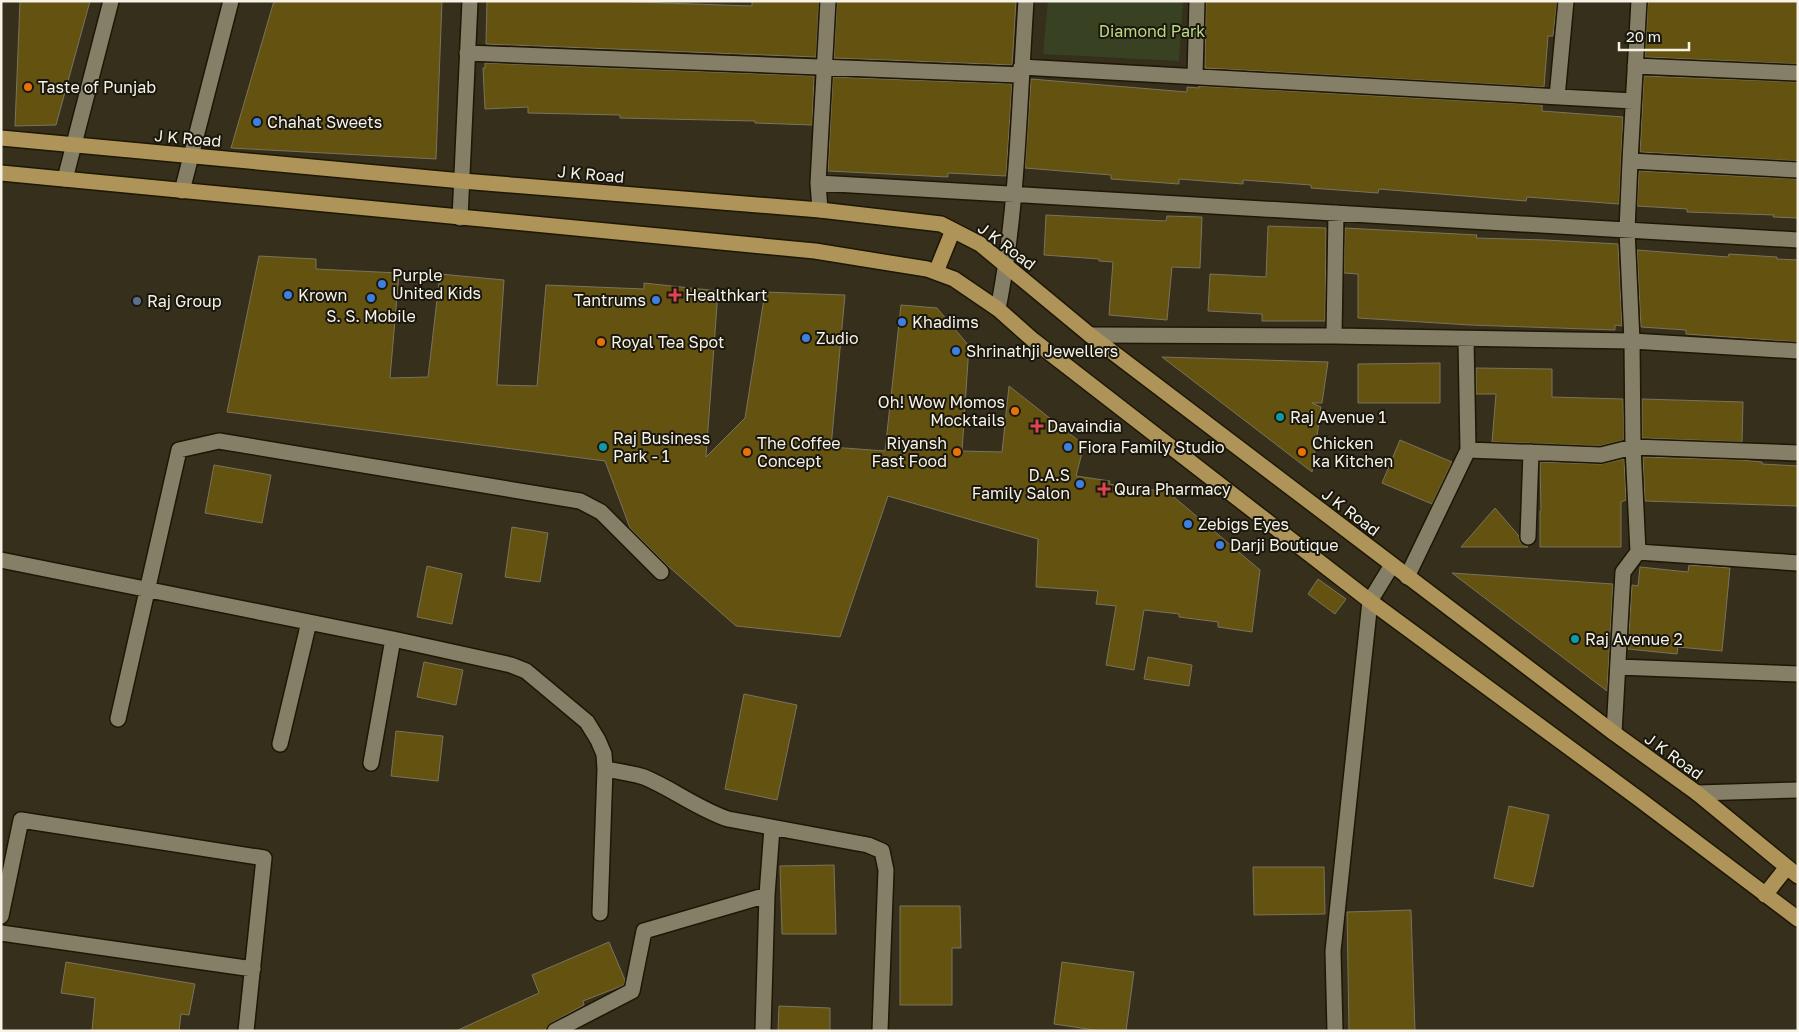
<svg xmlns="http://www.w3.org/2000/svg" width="1799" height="1032" font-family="'Golos Text',sans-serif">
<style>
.green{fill:#384222}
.building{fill:#645310;stroke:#7a735d}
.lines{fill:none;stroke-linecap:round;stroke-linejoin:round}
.minor-casing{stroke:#1d1704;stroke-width:18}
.major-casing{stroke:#1d1704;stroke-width:18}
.minor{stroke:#867f68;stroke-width:15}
.major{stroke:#ae9458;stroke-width:15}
.food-dot{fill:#e8710a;stroke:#1a170e;stroke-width:2}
.shop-dot{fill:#3f7fe0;stroke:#1a170e;stroke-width:2}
.health-dot{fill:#e0444e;stroke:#1a170e;stroke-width:2}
.service-dot{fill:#5c6f8a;stroke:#1a170e;stroke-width:2}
.culture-dot{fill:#0f9aa8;stroke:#1a170e;stroke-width:2}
.labels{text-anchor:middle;stroke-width:4;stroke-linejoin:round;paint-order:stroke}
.park-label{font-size:16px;fill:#bed984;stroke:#1a170e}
.poi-label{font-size:16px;fill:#f6f2e6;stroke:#1a170e;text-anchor:start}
.street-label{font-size:16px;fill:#f6f2e6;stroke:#1a170e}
</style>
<rect width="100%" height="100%" fill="#352f1b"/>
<path class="green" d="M 1048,1 L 1183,1 L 1179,61 L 1043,54 Z"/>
<path class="building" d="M 20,1 L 90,1 L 56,125 L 15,126 Z
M 274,1 L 442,1 L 436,159 L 231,148 Z
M 487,1 L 607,1 L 752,6 L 752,1 L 819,1 L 816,57 L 486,44 Z
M 837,1 L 1016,1 L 1012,65 L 834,58 Z
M 1206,1 L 1557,1 L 1553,36 L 1548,36 L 1544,87 L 1205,68 Z
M 1648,1 L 1798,1 L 1798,64 L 1645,57 Z
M 485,63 L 814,76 L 812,125 L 755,123 L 755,121 L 620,118 L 620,115 L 528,113 L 528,107 L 485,109 L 483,68 L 485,68 Z
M 1644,76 L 1798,82 L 1798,161 L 1640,152 Z
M 833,77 L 1012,84 L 1006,176 L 948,173 L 948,177 L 828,171 Z
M 1031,79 L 1187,92 L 1187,87 L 1199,88 L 1199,86 L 1542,105 L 1542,111 L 1623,117 L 1619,204 L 1527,197 L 1526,201 L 1379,189 L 1378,193 L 1311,188 L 1311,185 L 1243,180 L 1243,184 L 1179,179 L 1179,184 L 1111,179 L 1111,175 L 1025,168 Z
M 1639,171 L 1798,179 L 1798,218 L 1773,217 L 1774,215 L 1687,212 L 1687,209 L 1637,206 Z
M 1046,215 L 1166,221 L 1167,216 L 1202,217 L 1200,268 L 1172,267 L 1167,320 L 1109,315 L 1113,262 L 1099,261 L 1099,259 L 1044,255 Z
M 1268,226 L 1326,228 L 1325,321 L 1262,321 L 1262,314 L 1208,311 L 1210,274 L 1266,277 Z
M 1345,228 L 1477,235 L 1476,238 L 1546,240 L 1618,244 L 1622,326 L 1615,325 L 1615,330 L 1470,325 L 1358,318 L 1358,274 L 1344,273 Z
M 1637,250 L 1728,257 L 1729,254 L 1777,257 L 1777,259 L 1798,260 L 1798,342 L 1686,334 L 1686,330 L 1641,327 Z
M 259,256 L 316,259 L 316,269 L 399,273 L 390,378 L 428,377 L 440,274 L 504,280 L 497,385 L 537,386 L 546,285 L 644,289 L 644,283 L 718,291 L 706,457 L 745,418 L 765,292 L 845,295 L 831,447 L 885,451 L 901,305 L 937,308 L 969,346 L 962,451 L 1002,452 L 1009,386 L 1084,445 L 1076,476 L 1110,481 L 1109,484 L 1168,492 L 1260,570 L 1252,632 L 1218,627 L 1218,622 L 1179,617 L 1179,614 L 1144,610 L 1134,670 L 1106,665 L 1116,606 L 1096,604 L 1098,591 L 1036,587 L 1038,539 L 888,496 L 840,637 L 736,626 L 668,566 L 630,528 L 605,461 L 227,412 Z
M 1162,357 L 1328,362 L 1322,403 L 1312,403 L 1321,407 L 1312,472 Z
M 1440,363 L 1440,403 L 1358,403 L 1358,364 Z
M 1476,368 L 1552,369 L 1552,397 L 1623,399 L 1624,440 L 1600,446 L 1492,442 L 1496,394 L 1476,394 Z
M 1642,399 L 1743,402 L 1742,442 L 1642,438 Z
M 1400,440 L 1452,462 L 1432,504 L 1382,483 Z
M 1643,457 L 1741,460 L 1762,462 L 1762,464 L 1798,466 L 1798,506 L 1645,501 Z
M 1624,459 L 1626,500 L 1621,502 L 1621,547 L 1540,547 L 1540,511 L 1541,511 L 1540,462 L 1601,464 Z
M 214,465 L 271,475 L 262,523 L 205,513 Z
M 1495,508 L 1519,536 L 1520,542 L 1528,547 L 1461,547 Z
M 512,527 L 548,533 L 540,582 L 505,577 Z
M 1689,565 L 1730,568 L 1722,651 L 1678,647 L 1677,654 L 1628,649 L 1632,585 L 1638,586 L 1640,567 L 1688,572 Z
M 427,566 L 462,574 L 452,624 L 417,617 Z
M 1452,573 L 1613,584 L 1607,691 Z
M 1318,579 L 1346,599 L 1335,614 L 1308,594 Z
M 1148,657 L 1192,665 L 1189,686 L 1144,679 Z
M 424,662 L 463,670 L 456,705 L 417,697 Z
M 744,694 L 797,705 L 777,800 L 725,789 Z
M 396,731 L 443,736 L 438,781 L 391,776 Z
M 1509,806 L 1549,815 L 1533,887 L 1494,878 Z
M 834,865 L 836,934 L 782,934 L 780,866 Z
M 1253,867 L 1324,867 L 1325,914 L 1254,915 Z
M 900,906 L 960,906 L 961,948 L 952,948 L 952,1005 L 900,1005 Z
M 1411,910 L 1415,1031 L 1349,1031 L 1347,912 Z
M 609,942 L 625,980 L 624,985 L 583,1001 L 584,1005 L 551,1023 L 546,1029 L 542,1031 L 456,1031 L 539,993 L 532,975 Z
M 66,962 L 195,984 L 189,1015 L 181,1014 L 179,1031 L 92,1031 L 95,998 L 61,993 Z
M 1062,962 L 1134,972 L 1126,1031 L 1101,1031 L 1054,1024 Z
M 779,1006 L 830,1008 L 830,1031 L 778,1031 Z"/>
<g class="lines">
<g class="minor-casing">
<path id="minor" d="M 467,53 L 1021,75
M 1635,66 L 1798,73
M 1021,67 L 1633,101
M 1195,76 L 1197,1
M 1557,97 L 1566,1
M 1630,161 L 1798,170
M 65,179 L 111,1
M 818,183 L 1798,240
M 182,191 L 231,1
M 820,210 L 818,183 L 828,1
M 460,218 L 470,1
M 998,309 C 1018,208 1019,104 1026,1
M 1090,335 L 1334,336 L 1632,341 L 1798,351
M 1334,336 L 1336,213
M 1468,450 L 1601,455 L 1633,447 L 1798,453
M 1528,537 L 1531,452
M 1638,552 L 1798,563
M 1,560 L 393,639 L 371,763
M 1407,577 L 1468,450 L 1466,339
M 393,639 L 511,665 L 526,671 L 587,722 L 598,740 L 604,754 L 605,769 L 600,913
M 1618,667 L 1798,674
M 118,719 L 179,450 L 219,441 L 580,501 L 601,512 L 661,572
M 1614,733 L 1623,572 L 1638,552 L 1633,447 L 1632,341 L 1627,230 L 1630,161 L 1639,1
M 280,744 L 309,622
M 605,769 C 618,771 631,773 644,777 C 673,789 698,809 728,819 L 868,845 L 882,851 L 886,870 L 880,1031
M 1697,793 L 1798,790
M 1,916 L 21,820 L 264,858 L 246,1031
M 1,933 L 253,969
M 555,1031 L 632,991 L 644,931 L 767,895
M 763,1031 L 767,895 L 772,828
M 1335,1031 L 1333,951 L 1370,601 L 1392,565"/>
</g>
<g class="major-casing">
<path id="major" d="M 1,138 L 462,181 L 820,210 L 941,224 L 980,244 L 1090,335 L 1614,733 L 1697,793 L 1798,876
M 1,173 L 815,251 L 927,269 L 954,279 L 998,309 L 1033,340 L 1370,601 L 1639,799 L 1798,919
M 936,272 L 953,230
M 1765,895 L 1787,867"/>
</g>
<use href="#minor" class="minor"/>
<use href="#major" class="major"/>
</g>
<g class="food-dot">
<circle cx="28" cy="87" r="5"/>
<circle cx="601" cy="342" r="5"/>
<circle cx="1015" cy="411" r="5"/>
<circle cx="747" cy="452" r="5"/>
<circle cx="957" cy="452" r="5"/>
<circle cx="1302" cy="452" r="5"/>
</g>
<g class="shop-dot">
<circle cx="257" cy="122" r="5"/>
<circle cx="382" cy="284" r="5"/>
<circle cx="288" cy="295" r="5"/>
<circle cx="371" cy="298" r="5"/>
<circle cx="656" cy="300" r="5"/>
<circle cx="902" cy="322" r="5"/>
<circle cx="806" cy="338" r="5"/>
<circle cx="956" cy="351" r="5"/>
<circle cx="1068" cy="447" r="5"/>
<circle cx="1080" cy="484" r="5"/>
<circle cx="1188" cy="524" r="5"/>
<circle cx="1220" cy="545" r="5"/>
</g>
<g class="health-dot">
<path d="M672.5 287.5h5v5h5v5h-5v5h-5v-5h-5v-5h5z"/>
<path d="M1034.5 418.5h5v5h5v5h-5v5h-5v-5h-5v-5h5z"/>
<path d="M1101.5 481.5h5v5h5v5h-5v5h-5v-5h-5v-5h5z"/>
</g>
<circle class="service-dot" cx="137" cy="301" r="5"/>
<g class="culture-dot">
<circle cx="1280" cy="417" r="5"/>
<circle cx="603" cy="447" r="5"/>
<circle cx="1575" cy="639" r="5"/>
</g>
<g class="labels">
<g class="park-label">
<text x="1152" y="37">Diamond Park</text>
</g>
<g class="poi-label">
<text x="38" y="93">Taste of Punjab</text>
<text x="267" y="128">Chahat Sweets</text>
<text x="392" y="281">Purple<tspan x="392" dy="18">United Kids</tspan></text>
<text x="298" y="301">Krown</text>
<text x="685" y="301">Healthkart</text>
<text x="646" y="306" text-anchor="end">Tantrums</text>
<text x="147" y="307">Raj Group</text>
<text x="371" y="322" text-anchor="middle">S. S. Mobile</text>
<text x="912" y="328">Khadims</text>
<text x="816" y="344">Zudio</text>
<text x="611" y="348">Royal Tea Spot</text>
<text x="966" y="357">Shrinathji Jewellers</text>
<text x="1005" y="408" text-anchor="end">Oh! Wow Momos<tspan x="1005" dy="18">Mocktails</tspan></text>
<text x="1290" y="423">Raj Avenue 1</text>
<text x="1047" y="432">Davaindia</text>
<text x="613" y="444">Raj Business<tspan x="613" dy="18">Park - 1</tspan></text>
<text x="757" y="449">The Coffee<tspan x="757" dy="18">Concept</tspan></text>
<text x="947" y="449" text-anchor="end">Riyansh<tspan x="947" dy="18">Fast Food</tspan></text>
<text x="1312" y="449">Chicken<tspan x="1312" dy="18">ka Kitchen</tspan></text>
<text x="1078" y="453">Fiora Family Studio</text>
<text x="1070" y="481" text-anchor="end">D.A.S<tspan x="1070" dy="18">Family Salon</tspan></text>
<text x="1114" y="495">Qura Pharmacy</text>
<text x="1198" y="530">Zebigs Eyes</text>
<text x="1230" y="551">Darji Boutique</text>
<text x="1585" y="645">Raj Avenue 2</text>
</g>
<g class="street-label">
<text transform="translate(188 138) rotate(5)" y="6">J K Road</text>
<text transform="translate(591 174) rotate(5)" y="6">J K Road</text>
<text transform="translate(1007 246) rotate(37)" y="6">J K Road</text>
<text transform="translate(1351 512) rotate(37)" y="6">J K Road</text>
<text transform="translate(1674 756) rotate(36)" y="6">J K Road</text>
</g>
</g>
<rect width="1799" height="1032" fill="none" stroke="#f6f2e6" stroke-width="5"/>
<path d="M1619 42v8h70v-8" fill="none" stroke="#f6f2e6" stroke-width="2.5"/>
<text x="1626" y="42" font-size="15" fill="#f6f2e6" stroke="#1a170e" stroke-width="4" paint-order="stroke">20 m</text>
</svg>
